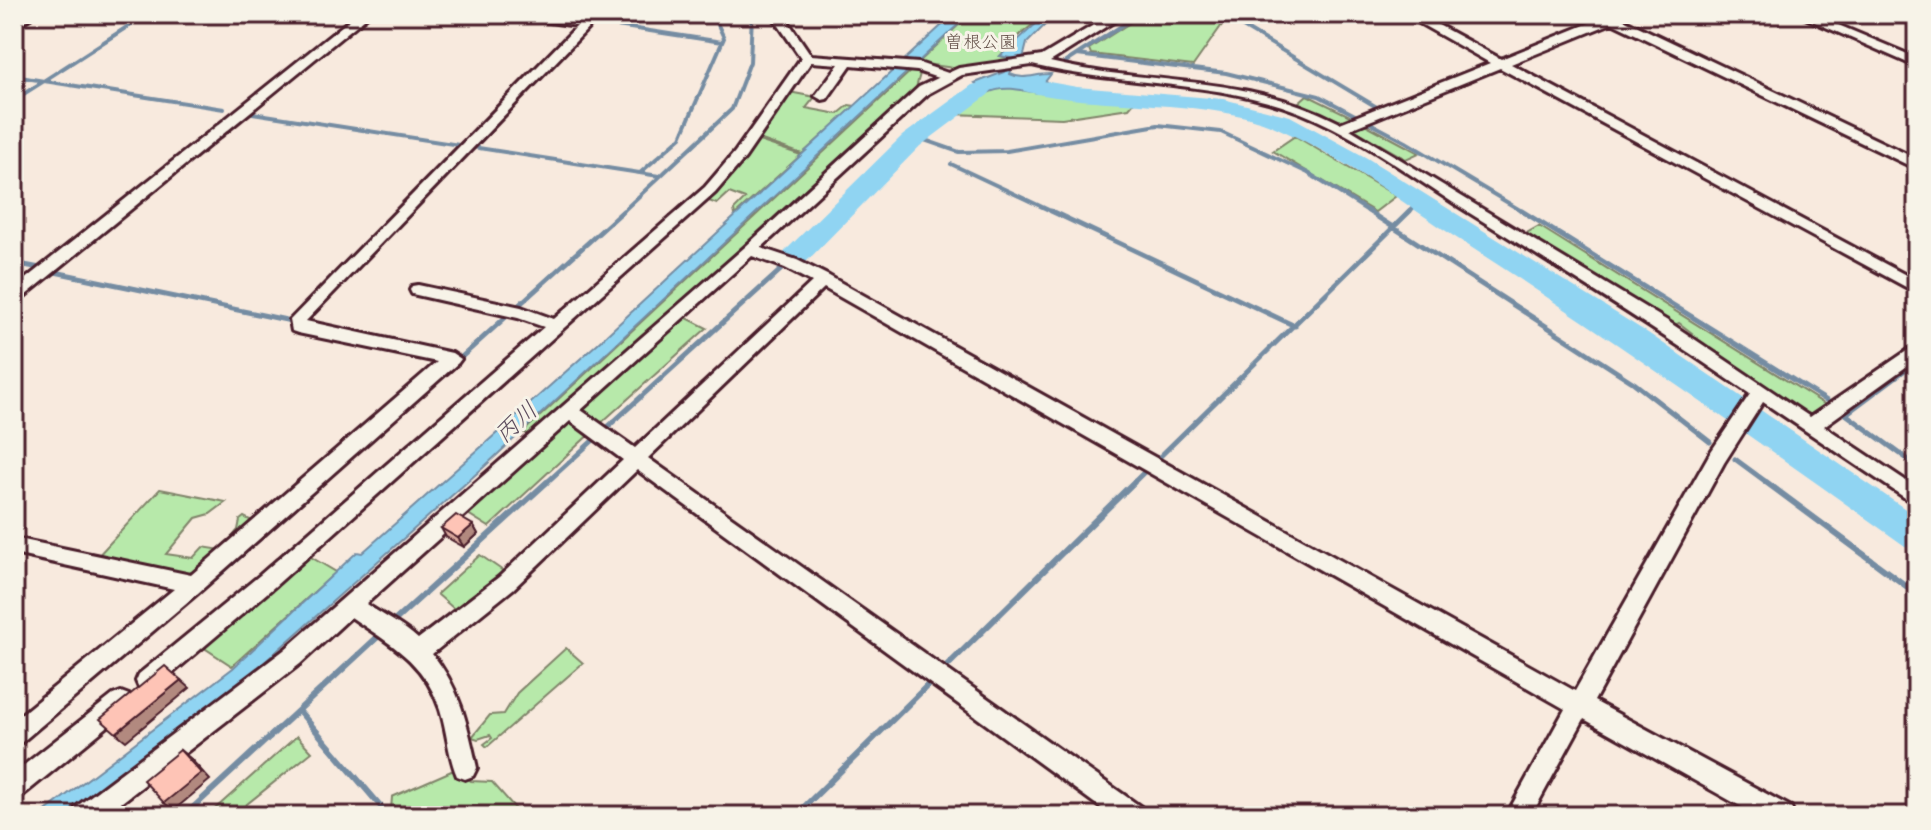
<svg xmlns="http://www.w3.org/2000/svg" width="1931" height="830" font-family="Kalam,'Klee One',sans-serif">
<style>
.green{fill:#b7e9aa;stroke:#80846a;stroke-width:2}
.water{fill:#90d4f2;stroke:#748ca2;stroke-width:2}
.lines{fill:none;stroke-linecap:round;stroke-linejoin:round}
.stream-far2{stroke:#748ca2;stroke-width:4}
.stream-far1{stroke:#748ca2;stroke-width:5}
.stream{stroke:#748ca2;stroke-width:6}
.river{fill:#90d4f2;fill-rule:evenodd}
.street-casing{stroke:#4a1f2b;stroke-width:6}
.primary-casing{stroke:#4a1f2b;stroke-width:6}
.street{fill:#f7f3e8;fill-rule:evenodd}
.primary{fill:#f7f3e8;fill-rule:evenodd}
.wall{fill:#daa99d;stroke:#4a1f2b;stroke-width:2}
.shaded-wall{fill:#b2897f;stroke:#4a1f2b;stroke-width:2}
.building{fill:#fec4b6;stroke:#4a1f2b;stroke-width:2}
.labels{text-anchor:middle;stroke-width:6;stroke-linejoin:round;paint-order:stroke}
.far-park-label{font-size:18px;fill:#65524b;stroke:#f7f3e8}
.water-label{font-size:24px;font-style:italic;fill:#5c4c5d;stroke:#f7f3e8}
</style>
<rect width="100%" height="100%" fill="#f8eade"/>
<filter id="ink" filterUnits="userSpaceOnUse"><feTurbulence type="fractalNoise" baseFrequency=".0125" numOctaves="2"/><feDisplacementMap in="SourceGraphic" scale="16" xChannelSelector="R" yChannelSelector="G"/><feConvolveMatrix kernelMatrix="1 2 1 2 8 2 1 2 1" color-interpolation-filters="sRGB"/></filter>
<g filter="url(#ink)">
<path class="green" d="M 994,14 L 1046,14 L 1016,38 L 1000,56 L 1010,58 L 1007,62 L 961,69 L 918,63 L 963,21 L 989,19 Z
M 1144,14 L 1211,14 L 1224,22 L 1193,66 L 1091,54 L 1089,49 Z
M 913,69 L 921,70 L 916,88 L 678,305 L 530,435 L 523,432 Z
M 1006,87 L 1135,101 L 1129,108 L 1062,118 L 953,114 L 990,90 Z
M 789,92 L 815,97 L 806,108 L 838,114 L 849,105 L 855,106 L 802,154 L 756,138 Z
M 1307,95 L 1354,118 L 1341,124 L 1298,103 Z
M 1363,123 L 1419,153 L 1406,159 L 1352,128 Z
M 1295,136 L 1396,196 L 1375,212 L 1273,151 Z
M 756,140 L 801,155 L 735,215 L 734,210 L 745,199 L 729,193 L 717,204 L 709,201 L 731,177 Z
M 1539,226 L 1829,407 L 1813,415 L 1801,411 L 1687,337 L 1692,333 L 1679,323 L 1671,327 L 1523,235 Z
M 683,316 L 707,328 L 600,424 L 582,411 Z
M 569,420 L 594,430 L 489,527 L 465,512 Z
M 160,489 L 226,502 L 210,514 L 196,518 L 166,554 L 193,558 L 203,547 L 221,550 L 238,530 L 240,520 L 244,517 L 258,524 L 195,579 L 96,558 Z
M 304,553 L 336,572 L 232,666 L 203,647 Z
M 480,555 L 509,575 L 461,615 L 437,594 Z
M 566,648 L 583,663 L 487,747 L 484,744 L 492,738 L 490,735 L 478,739 L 472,737 L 490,715 L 504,714 L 517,693 Z
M 297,736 L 312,752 L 242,808 L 247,816 L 207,816 Z
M 456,769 L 471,781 L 492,782 L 522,816 L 396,816 L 391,810 L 392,797 Z"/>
<path class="water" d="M 954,14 L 993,14 L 988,18 L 962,21 L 484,467 L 243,681 L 63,816 L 39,816 L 233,668 L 357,552 L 362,553 L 598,343 Z
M 1047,14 L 1056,14 L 1027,43 L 1023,59 L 1016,58 L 1010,74 C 1024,81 1037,73 1051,74 L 1045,82 L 1073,91 L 1072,95 C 1006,96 1015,71 950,114 L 942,112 L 977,85 L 975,83 L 1004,72 L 1010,58 L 1000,56 Z"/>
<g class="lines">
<path class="stream-far2" d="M 1214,14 L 1238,24 L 1380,109
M 1616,20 L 1632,14
M 591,22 L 722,42
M 1077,55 L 1226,73 L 1319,96 L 1406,142 L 1525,213
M 1061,65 L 1140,14
M 14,76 L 44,81 L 14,100
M 45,80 L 147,14
M 44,81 L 224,109
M 246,112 L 659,176
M 1369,122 L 1507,65
M 916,137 L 959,152 L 1007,151 L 1158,125 L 1221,132 L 1308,173 L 1371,213
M 951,164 L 1055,213
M 640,173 L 681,137 L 724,38 L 713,14
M 621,213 L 732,109 L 750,62 L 752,14
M 1408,213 L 1419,202"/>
<path class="stream-far1" d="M 1051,211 L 1295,326
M 1368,211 L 1634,383 L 1710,442
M 1522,211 L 1832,404 L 1917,466
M 14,263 L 40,268
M 50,271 L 296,322
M 396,341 L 452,353
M 1846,414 L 1917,361
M 1735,459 L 1769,484
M 321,484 L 623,211
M 545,484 L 796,256
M 1132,484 L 1410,211"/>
<path class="stream" d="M 1766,482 L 1917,594
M 215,578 L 323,482
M 390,625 L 547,482
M 941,672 L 1134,482
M 300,712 L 389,816
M 184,816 L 383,632
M 795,816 L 934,679"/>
<path class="river" d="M 1032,79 L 1077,87 L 1223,99 L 1290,116 L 1367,158 L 1648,333 L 1917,517 L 1917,550 L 1905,546 C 1760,443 1615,340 1466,244 C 1404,204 1342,156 1275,127 C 1207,97 1100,110 1024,91 L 1020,86 L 1024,81 Z
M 980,83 L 988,85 L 992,90 L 988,95 L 920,146 L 806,262 L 786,262 L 782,256 L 786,250 L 902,136 L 972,85 Z"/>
<g class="street-casing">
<path id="street" d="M 357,14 L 370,14 L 20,300 L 14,301 L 14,288 Z
M 516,14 L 545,14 L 583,20 L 589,14 L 602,14 L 306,321 L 452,353 L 461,359 L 458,363 L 198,593 L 22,742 L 14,745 L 14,720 L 174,589 L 14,554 L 14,538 L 191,575 L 437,362 L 298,333 L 292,331 L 290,320 L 577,26 L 522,18 Z
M 771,14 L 783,14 L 811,55 L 919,63 L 948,73 L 959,68 L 1042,56 L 1112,14 L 1126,14 L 1050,62 C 1149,86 1245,73 1340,123 L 1490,63 L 1403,14 L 1418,14 L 1501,59 L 1602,18 L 1597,14 L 1618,14 L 1621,18 L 1917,159 L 1917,168 L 1912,167 L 1612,23 L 1511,64 L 1917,281 L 1917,293 L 1500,68 L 1350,129 L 1666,320 L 1810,417 L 1917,344 L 1917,359 L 1824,426 L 1917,488 L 1917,506 L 1763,402 L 1724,463 L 1594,701 L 1791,807 L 1794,816 L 1758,816 L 1584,719 L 1531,816 L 1506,816 L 1565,709 L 824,288 L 648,458 L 1141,807 L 1144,816 L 1112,816 L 637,470 L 513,589 L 432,654 C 460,687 468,727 477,768 L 473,776 L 465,779 L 457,776 C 448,755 447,731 440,709 C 424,661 390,644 351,617 L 300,664 L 104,816 L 73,816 L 76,807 L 284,650 L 745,247 L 919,87 L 938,78 L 917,71 L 851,65 L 827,99 L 822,100 L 815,96 L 839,64 L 811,62 L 745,158 L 715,193 L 274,587 L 155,688 L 147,691 L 139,688 L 136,681 L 139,674 L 260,575 L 544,327 L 518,318 L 412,294 L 410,290 L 412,286 L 418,285 L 521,307 L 554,319 L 705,187 L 735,152 L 801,58 ZM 1032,65 C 1119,86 1219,80 1301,113 C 1358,136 1411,176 1463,209 C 1560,269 1656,329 1750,394 L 1710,453 L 1575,691 L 829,276 L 797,260 L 761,248 L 929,93 L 962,75 ZM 752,256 L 785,268 L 812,282 L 635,448 L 581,410 ZM 570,421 L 623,460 L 499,577 L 418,639 C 403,625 384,616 366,604 Z
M 1796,14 L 1812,14 L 1917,58 L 1917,67 Z
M 121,692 L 129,695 L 132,702 L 129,709 L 22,796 L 14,800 L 14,773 L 113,695 Z"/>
</g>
<g class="primary-casing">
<path id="primary" d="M 14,14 L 37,14 L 14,28 Z"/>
</g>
<use href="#street" class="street"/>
<use href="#primary" class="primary"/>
</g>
<path class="wall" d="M 473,525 L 478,534 L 464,547 L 446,537 L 441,528 Z"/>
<path class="shaded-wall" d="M 473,525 L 478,534 L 464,547 L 458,538 Z
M 181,680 L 190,688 L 126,741 L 116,733 Z
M 180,750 L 190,758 L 210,780 L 174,810 L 164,803 Z"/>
<path class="building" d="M 456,515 L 473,525 L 458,538 L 441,528 Z
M 165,666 L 181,680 L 116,733 L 100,719 Z
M 180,750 L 201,773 L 164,803 L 143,780 Z"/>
</g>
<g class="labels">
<g class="far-park-label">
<text x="981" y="48">曽根公園</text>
</g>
<g class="water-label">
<text transform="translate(516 422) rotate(-42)" y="8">丙川</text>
</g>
</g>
<rect width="1931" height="830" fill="none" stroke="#f7f3e8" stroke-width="48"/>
<rect x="24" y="24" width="1883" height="782" fill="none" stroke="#4a1f2b" stroke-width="3" filter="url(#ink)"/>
</svg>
